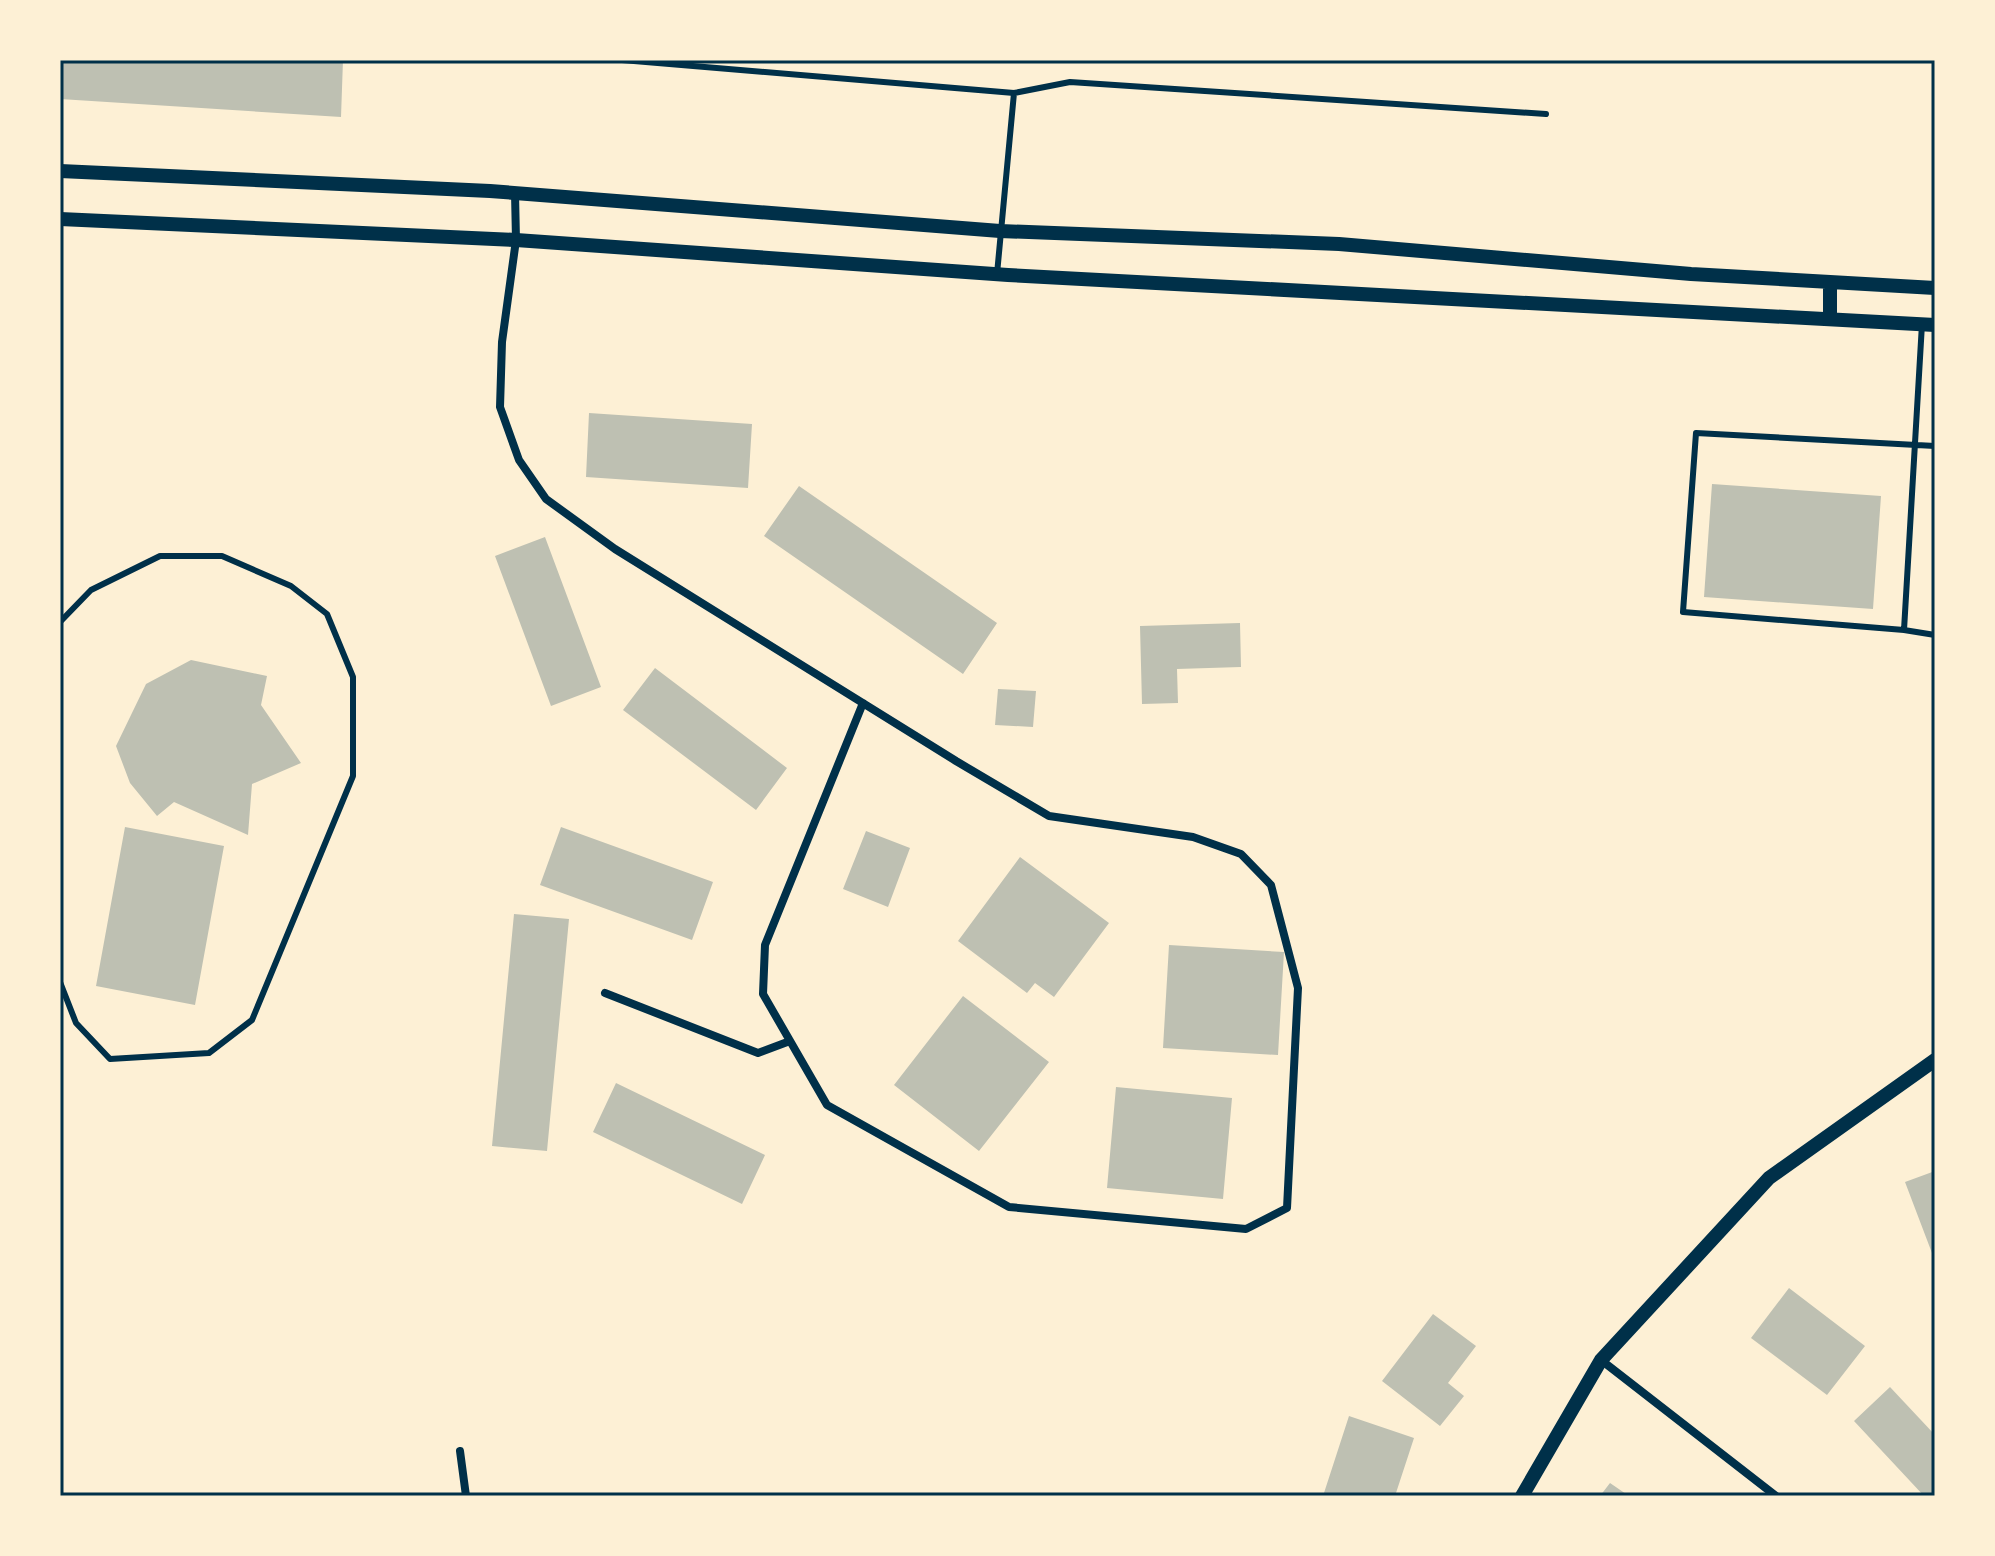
<svg xmlns="http://www.w3.org/2000/svg" width="1995" height="1556" font-family="'Space Grotesk',sans-serif">
<style>
.building{fill:#bec0b2}
.lines{fill:none;stroke-linecap:round;stroke-linejoin:round}
.service{stroke:#003049;stroke-width:6}
.minor{stroke:#003049;stroke-width:8}
.tertiary{stroke:#003049;stroke-width:14}
.neatline{fill:none;stroke:#003049;stroke-width:3}
</style>
<rect width="100%" height="100%" fill="#fdf0d5"/>
<path class="building" d="M 60,60 L 343,60 L 341,117 L 60,99 Z
M 589,413 L 752,424 L 748,488 L 586,477 Z
M 1712,484 L 1881,496 L 1873,609 L 1704,597 Z
M 799,486 L 997,623 L 963,674 L 764,536 Z
M 545,537 L 601,687 L 551,706 L 495,556 Z
M 1240,623 L 1241,667 L 1177,669 L 1178,703 L 1142,704 L 1140,626 Z
M 191,660 L 267,676 L 261,705 L 301,763 L 252,784 L 248,835 L 174,802 L 157,816 L 130,783 L 116,746 L 146,684 Z
M 655,668 L 787,768 L 756,810 L 623,710 Z
M 998,689 L 1036,691 L 1033,727 L 995,725 Z
M 125,827 L 224,846 L 195,1005 L 96,986 Z
M 561,827 L 713,882 L 692,940 L 540,885 Z
M 866,831 L 910,848 L 888,907 L 843,889 Z
M 1020,857 L 1109,923 L 1054,997 L 1035,983 L 1027,993 L 958,941 Z
M 514,914 L 569,919 L 547,1151 L 492,1146 Z
M 1169,945 L 1284,952 L 1278,1055 L 1163,1048 Z
M 963,996 L 1049,1062 L 979,1151 L 894,1085 Z
M 616,1083 L 765,1155 L 742,1204 L 593,1132 Z
M 1116,1087 L 1232,1098 L 1223,1199 L 1107,1188 Z
M 1935,1171 L 1935,1261 L 1905,1182 Z
M 1789,1288 L 1865,1346 L 1827,1395 L 1751,1338 Z
M 1433,1314 L 1476,1346 L 1448,1383 L 1464,1396 L 1440,1426 L 1382,1381 Z
M 1890,1387 L 1935,1435 L 1935,1496 L 1924,1496 L 1854,1421 Z
M 1349,1416 L 1414,1438 L 1395,1496 L 1323,1496 Z
M 1610,1483 L 1629,1496 L 1600,1496 Z"/>
<g class="lines">
<path class="service" d="M 622,60 L 1014,93 L 997,274
M 1014,93 L 1070,82 L 1546,114
M 1922,324 L 1904,630 L 1935,635
M 60,622 L 91,590 L 160,556 L 222,556 L 291,586 L 327,614 L 353,677 L 353,776 L 252,1020 L 209,1053 L 110,1059 L 76,1023 L 60,982
M 1904,630 L 1683,612 L 1696,433 L 1935,446"/>
<path class="minor" d="M 515,193 L 516,240 L 502,342 L 500,407 L 519,460 L 546,499 L 615,549 L 956,761 L 1049,816 L 1193,837 L 1241,854 L 1271,885 L 1298,988 L 1287,1208 L 1246,1229 L 1009,1207 L 827,1105 L 763,994 L 765,945 L 863,703
M 605,993 L 758,1053 L 790,1041
M 1601,1360 L 1776,1496
M 460,1451 L 466,1496"/>
<path class="tertiary" d="M 60,171 L 490,191 L 1000,231 L 1339,244 L 1691,274 L 1935,288
M 60,219 L 516,240 L 1008,275 L 1935,325
M 1830,319 L 1830,282
M 1522,1496 L 1601,1360 L 1769,1178 L 1935,1060"/>
</g>
<rect width="1995" height="1556" fill="none" stroke="#fdf0d5" stroke-width="124"/>
<rect x="62" y="62" width="1871" height="1432" class="neatline"/>
</svg>
